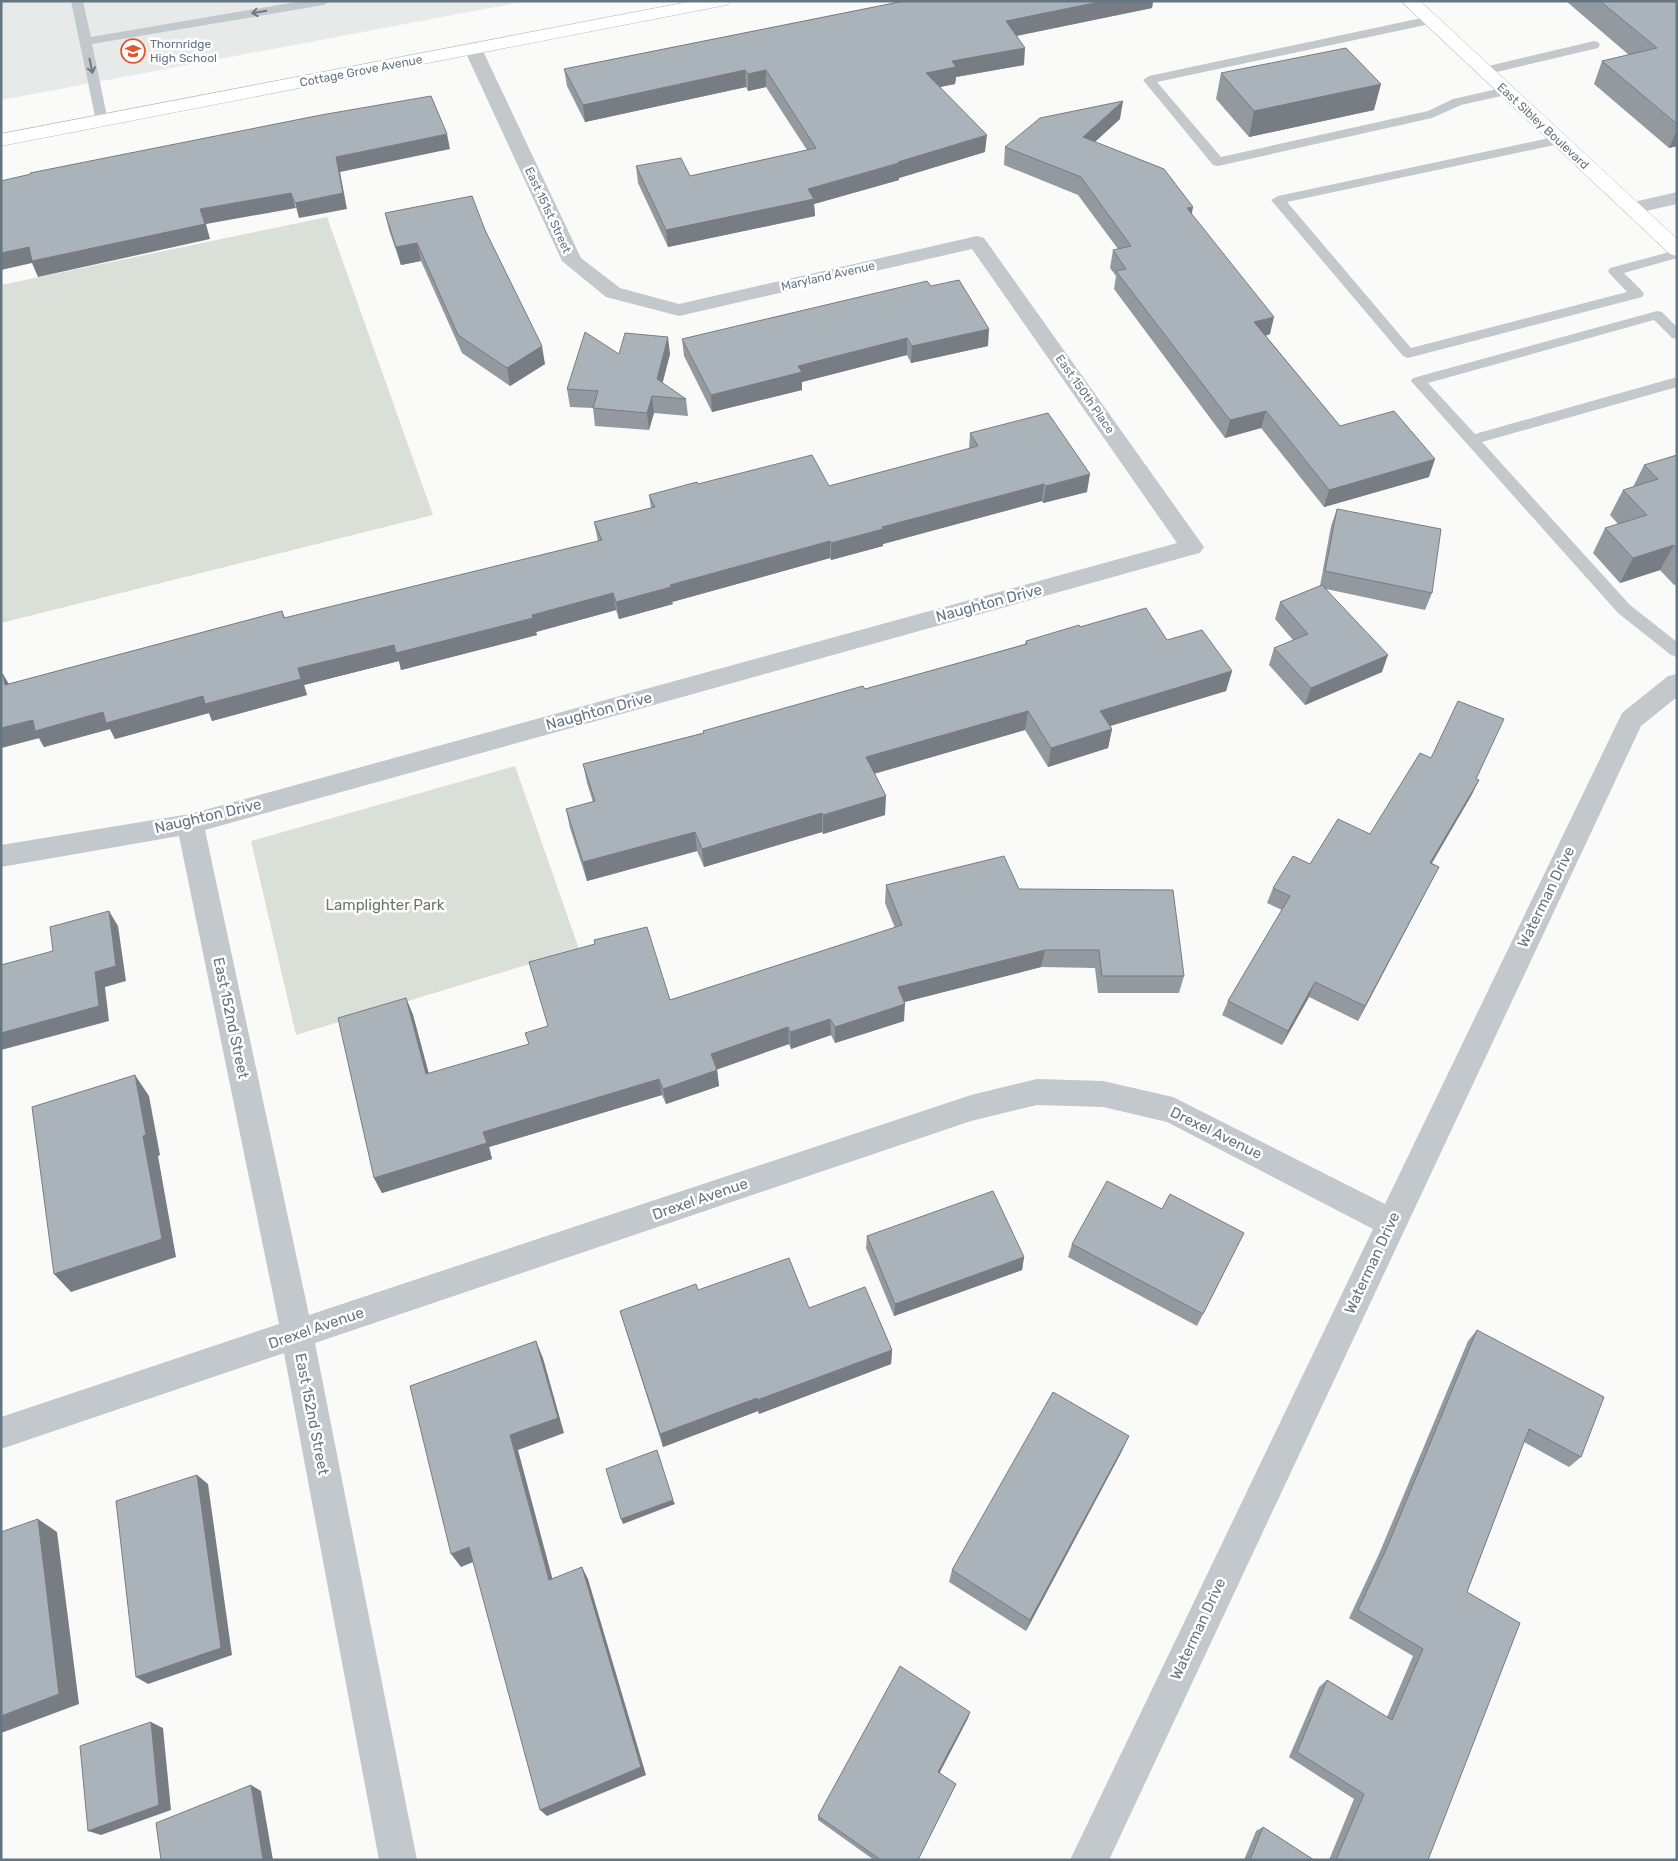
<svg xmlns="http://www.w3.org/2000/svg" width="1678" height="1861" font-family="Rubik,sans-serif">
<style>
.built{fill:#e8e9e9}
.green{fill:#dadfd7}
.lines{fill:none;stroke-linecap:round;stroke-linejoin:round}
.secondary-casing{stroke:#b3babf;stroke-width:1}
.primary-casing{stroke:#b5babe;stroke-width:1}
.service{fill:#c3c8cc;fill-rule:evenodd}
.minor{fill:#c3c8cc;fill-rule:evenodd}
.secondary{fill:#fff;fill-rule:evenodd}
.primary{fill:#fff;fill-rule:evenodd}
.wall{fill:#929a9f}
.shaded-wall{fill:#777d82}
.building{fill:#aab3b9;stroke:#777d82}
.oneway{stroke:#6a7a87}
.labels{text-anchor:middle;stroke-width:5;stroke-linejoin:round;paint-order:stroke}
.far-poi-label{font-size:12px;fill:#657683;stroke:#fff;text-anchor:start}
.far-street-label{font-size:12px;fill:#657683;stroke:#fff}
.street-label{font-size:15px;fill:#657683;stroke:#fff}
.park-label{font-size:15px;fill:#687a64;stroke:#fff}
</style>
<rect width="100%" height="100%" fill="#fafaf8"/>
<path class="built" d="M 1,1 L 527,1 L 1,100 Z"/>
<path class="green" d="M 327,217 L 433,515 L 1,623 L 1,285 Z
M 515,766 L 579,949 L 296,1035 L 251,841 Z"/>
<g class="lines">
<g class="secondary-casing">
<path id="secondary" d="M 693,1 L 730,1 L 727,5 L 721,6 L 1,146 L 1,134 Z"/>
</g>
<g class="primary-casing">
<path id="primary" d="M 1401,1 L 1420,1 L 1677,239 L 1677,256 L 1670,254 Z"/>
</g>
<path class="service" d="M 71,1 L 83,1 L 91,37 L 302,1 L 330,1 L 324,5 L 92,44 L 108,121 L 102,125 L 96,121 Z
M 1431,16 L 1437,20 L 1435,23 L 1157,82 L 1221,157 L 1428,111 L 1453,99 L 1506,87 L 1512,91 L 1510,94 L 1461,105 L 1432,118 L 1218,166 L 1213,165 L 1143,80 L 1149,76 Z
M 1594,41 L 1598,42 L 1600,45 L 1598,48 L 1484,75 L 1478,71 L 1480,68 Z
M 1559,136 L 1565,140 L 1564,143 L 1287,202 L 1411,348 L 1627,292 L 1610,274 L 1608,271 L 1610,268 L 1677,250 L 1677,258 L 1624,273 L 1642,291 L 1644,294 L 1642,297 L 1408,358 L 1403,356 L 1271,200 L 1278,196 Z
M 1657,311 L 1662,312 L 1677,327 L 1677,339 L 1672,338 L 1654,320 L 1428,383 L 1475,434 L 1677,377 L 1677,387 L 1482,442 L 1630,605 L 1677,642 L 1677,657 L 1671,655 L 1618,613 L 1411,381 L 1413,378 Z"/>
<path class="minor" d="M 473,44 L 479,45 L 482,49 L 581,258 L 620,288 L 679,304 L 977,236 L 984,238 L 1204,547 L 1200,553 L 1192,555 L 205,830 L 309,1315 L 971,1095 L 1037,1079 L 1103,1081 L 1173,1097 L 1385,1204 L 1622,713 L 1668,676 L 1677,674 L 1677,697 L 1641,726 L 1109,1860 L 1070,1860 L 1373,1229 L 1167,1122 L 1103,1107 L 1037,1105 L 971,1121 L 315,1343 L 417,1860 L 379,1860 L 284,1353 L 1,1449 L 1,1417 L 279,1324 L 179,836 L 1,867 L 1,845 L 190,814 L 1177,543 L 972,249 L 679,316 L 606,297 L 562,261 L 464,49 L 467,45 Z
M 1677,192 L 1677,204 L 1632,214 L 1625,212 L 1622,208 L 1625,204 Z"/>
<use href="#secondary" class="secondary"/>
<use href="#primary" class="primary"/>
</g>
<path class="wall" d="M 904,1 L 1153,1 L 1152,8 L 1017,36 L 1024,65 L 956,77 L 955,84 L 940,87 L 985,152 L 899,178 L 899,180 L 814,204 L 815,216 L 668,247 L 638,183 L 636,166 L 690,176 L 807,150 L 766,87 L 748,91 L 746,87 L 585,122 L 567,86 L 564,69 Z
M 1566,1 L 1677,1 L 1677,146 L 1669,148 L 1594,84 L 1602,61 L 1629,55 Z
M 1221,73 L 1374,110 L 1249,137 L 1216,99 Z
M 1120,119 L 1095,142 L 1192,215 L 1270,334 L 1266,336 L 1340,426 L 1429,477 L 1324,507 L 1261,428 L 1225,438 L 1114,289 L 1116,276 L 1110,268 L 1113,250 L 1118,249 L 1078,195 L 1004,165 L 1005,147 Z
M 385,213 L 485,230 L 545,364 L 510,386 L 462,353 L 421,261 L 401,265 L 389,230 Z
M 931,286 L 988,346 L 911,363 L 907,355 L 802,382 L 802,390 L 712,412 L 684,356 L 682,339 Z
M 619,354 L 670,354 L 662,383 L 686,399 L 688,416 L 654,413 L 649,430 L 595,426 L 593,408 L 570,407 L 567,389 Z
M 970,433 L 1087,492 L 1043,503 L 1042,501 L 883,544 L 883,546 L 831,560 L 830,558 L 672,602 L 673,604 L 619,619 L 616,610 L 536,632 L 537,635 L 401,670 L 399,661 L 304,685 L 307,695 L 212,721 L 209,713 L 115,739 L 110,729 L 44,747 L 39,738 L 1,748 L 1,675 L 8,684 L 282,611 L 285,618 L 598,541 L 594,522 L 651,508 L 649,495 L 698,484 L 829,486 L 969,449 Z
M 1677,455 L 1677,584 L 1674,585 L 1660,570 L 1620,583 L 1593,553 L 1605,528 L 1618,524 L 1610,515 L 1623,490 L 1633,487 L 1644,465 Z
M 1337,509 L 1432,593 L 1425,610 L 1326,589 L 1382,672 L 1305,705 L 1269,665 L 1274,648 L 1293,640 L 1275,619 L 1280,602 L 1320,586 L 1331,526 Z
M 1080,627 L 1167,640 L 1232,671 L 1226,691 L 1110,726 L 1112,729 L 1108,748 L 1048,767 L 1025,730 L 874,774 L 885,815 L 823,834 L 822,832 L 704,867 L 697,851 L 587,881 L 570,828 L 566,809 L 593,802 L 587,783 L 583,764 L 703,733 L 703,731 L 865,689 L 1025,644 L 1026,641 Z
M 1476,779 L 1479,780 L 1471,796 L 1432,863 L 1439,867 L 1358,1021 L 1309,997 L 1282,1045 L 1222,1015 L 1228,1001 L 1282,910 L 1267,903 L 1273,888 L 1310,864 Z
M 886,885 L 1019,889 L 1184,976 L 1179,993 L 1098,993 L 1095,968 L 1041,967 L 904,1002 L 904,1021 L 835,1043 L 831,1035 L 791,1049 L 789,1044 L 717,1069 L 719,1086 L 666,1104 L 662,1095 L 489,1147 L 492,1159 L 382,1193 L 374,1178 L 406,998 L 413,1015 L 429,1074 L 529,1044 L 670,1000 L 895,928 L 885,903 Z
M 1162,1209 L 1244,1233 L 1197,1326 L 1068,1257 L 1072,1244 Z
M 867,1236 L 1024,1257 L 1022,1270 L 894,1316 L 866,1248 Z
M 698,1290 L 809,1308 L 892,1350 L 891,1364 L 759,1414 L 758,1411 L 663,1447 L 620,1311 Z
M 1477,1330 L 1581,1457 L 1569,1467 L 1524,1442 L 1467,1592 L 1428,1860 L 1329,1860 L 1354,1799 L 1289,1757 L 1319,1687 L 1327,1680 L 1387,1717 L 1413,1656 L 1349,1618 L 1379,1554 L 1468,1341 Z
M 1122,1451 L 1026,1631 L 949,1582 L 952,1570 Z
M 970,1712 L 968,1718 L 939,1773 L 956,1784 L 918,1860 L 874,1860 L 818,1820 L 818,1816 Z
M 1263,1827 L 1314,1860 L 1244,1860 L 1256,1831 Z"/>
<path class="shaded-wall" d="M 1104,1 L 1153,1 L 1152,8 L 1005,38 L 1006,21 Z
M 1025,48 L 1024,65 L 956,77 L 955,84 L 925,90 L 926,73 L 952,61 Z
M 745,70 L 746,87 L 585,122 L 583,105 Z
M 766,70 L 766,87 L 748,91 L 748,74 Z
M 1381,84 L 1374,110 L 1249,137 L 1254,111 Z
M 1123,101 L 1120,119 L 1080,155 L 1083,137 Z
M 1677,130 L 1677,146 L 1669,148 Z
M 447,134 L 450,149 L 340,172 L 347,209 L 299,218 L 295,203 L 336,157 Z
M 987,135 L 985,152 L 899,178 L 899,180 L 814,204 L 815,216 L 668,247 L 666,230 L 808,189 Z
M 291,193 L 296,208 L 206,224 L 210,239 L 38,277 L 32,263 L 1,270 L 1,253 L 200,209 Z
M 1193,207 L 1190,225 L 1187,208 Z
M 417,243 L 421,261 L 401,265 L 396,247 Z
M 1274,317 L 1270,334 L 1250,340 L 1254,322 Z
M 989,329 L 988,346 L 911,363 L 912,346 Z
M 668,337 L 670,354 L 659,397 L 657,379 Z
M 907,338 L 907,355 L 802,382 L 802,390 L 712,412 L 711,395 L 798,366 Z
M 542,346 L 545,364 L 510,386 L 507,368 Z
M 652,396 L 654,413 L 649,430 L 647,413 Z
M 1266,411 L 1261,428 L 1225,438 L 1230,420 Z
M 1435,459 L 1429,477 L 1324,507 L 1329,490 Z
M 1090,474 L 1087,492 L 1043,503 L 1046,486 Z
M 1044,484 L 1042,501 L 883,544 L 883,546 L 831,560 L 831,543 L 882,527 Z
M 830,541 L 830,558 L 672,602 L 673,604 L 619,619 L 616,602 L 670,585 Z
M 1674,545 L 1660,570 L 1620,583 L 1633,558 Z
M 613,593 L 616,610 L 536,632 L 537,635 L 401,670 L 399,661 L 304,685 L 307,695 L 212,721 L 209,713 L 115,739 L 110,729 L 44,747 L 39,738 L 1,748 L 1,728 L 33,720 L 103,712 L 298,668 L 394,645 L 532,615 Z
M 1388,655 L 1382,672 L 1305,705 L 1311,688 Z
M 1232,671 L 1226,691 L 1097,730 L 1100,711 Z
M 3,674 L 13,691 L 5,685 Z
M 1028,711 L 1025,730 L 866,776 L 866,757 Z
M 1112,729 L 1108,748 L 1048,767 L 1051,748 Z
M 1479,780 L 1471,796 L 1423,878 L 1430,863 Z
M 886,796 L 885,815 L 823,834 L 823,815 Z
M 822,813 L 822,832 L 704,867 L 702,849 Z
M 695,832 L 697,851 L 587,881 L 583,862 Z
M 1439,867 L 1431,882 L 1358,1021 L 1365,1006 Z
M 109,911 L 118,926 L 126,981 L 105,987 L 109,1021 L 1,1050 L 1,1033 L 95,972 Z
M 1045,950 L 1041,967 L 897,1004 L 898,987 Z
M 1315,982 L 1309,997 L 1282,1045 L 1288,1031 Z
M 406,998 L 413,1015 L 433,1090 L 426,1074 Z
M 905,1004 L 904,1021 L 835,1043 L 835,1027 Z
M 830,1019 L 831,1035 L 791,1049 L 790,1032 Z
M 788,1027 L 789,1044 L 713,1071 L 711,1054 Z
M 717,1070 L 719,1086 L 666,1104 L 663,1089 Z
M 135,1075 L 149,1096 L 160,1155 L 158,1156 L 176,1257 L 71,1292 L 54,1274 L 143,1136 Z
M 659,1079 L 662,1095 L 489,1147 L 492,1159 L 382,1193 L 374,1178 L 483,1132 Z
M 1024,1257 L 1022,1270 L 894,1316 L 895,1304 Z
M 536,1341 L 543,1358 L 564,1433 L 518,1450 L 556,1592 L 549,1580 L 510,1435 Z
M 892,1350 L 891,1364 L 759,1414 L 757,1400 Z
M 757,1398 L 758,1411 L 663,1447 L 660,1434 Z
M 1129,1436 L 1122,1451 L 1026,1631 L 1030,1620 Z
M 197,1475 L 208,1484 L 232,1655 L 148,1684 L 136,1677 Z
M 673,1500 L 675,1504 L 623,1524 L 621,1519 Z
M 38,1519 L 57,1532 L 79,1704 L 1,1733 L 1,1716 Z
M 469,1547 L 478,1560 L 461,1567 L 451,1554 Z
M 582,1567 L 588,1579 L 646,1775 L 547,1816 L 540,1810 Z
M 970,1712 L 968,1718 L 937,1778 L 938,1772 Z
M 151,1722 L 163,1728 L 171,1810 L 101,1835 L 88,1831 Z
M 251,1785 L 261,1791 L 273,1860 L 263,1860 Z"/>
<path class="building" d="M 904,1 L 1104,1 L 1006,21 L 1025,48 L 952,61 L 956,67 L 926,73 L 987,135 L 898,162 L 899,163 L 808,189 L 814,199 L 666,230 L 636,166 L 681,158 L 690,176 L 816,148 L 766,70 L 748,74 L 745,70 L 583,105 L 564,69 Z
M 1600,1 L 1677,1 L 1677,124 L 1602,61 L 1657,48 Z
M 1346,48 L 1381,84 L 1254,111 L 1221,73 Z
M 431,96 L 447,134 L 336,157 L 343,193 L 295,203 L 291,193 L 200,209 L 205,224 L 32,261 L 29,247 L 1,253 L 1,181 L 31,174 L 30,173 L 321,115 Z
M 1123,101 L 1083,137 L 1164,169 L 1193,207 L 1187,208 L 1274,317 L 1254,322 L 1340,426 L 1394,411 L 1435,459 L 1329,490 L 1266,411 L 1230,420 L 1116,271 L 1126,269 L 1113,250 L 1131,246 L 1081,177 L 1005,147 L 1040,118 Z
M 472,196 L 485,230 L 542,346 L 507,368 L 458,335 L 417,243 L 396,247 L 385,213 Z
M 959,280 L 989,329 L 912,346 L 907,338 L 798,366 L 802,372 L 711,395 L 682,339 L 927,281 L 931,286 Z
M 585,332 L 619,354 L 625,333 L 668,337 L 657,379 L 686,399 L 652,396 L 647,413 L 593,408 L 598,391 L 567,389 Z
M 1048,413 L 1090,474 L 1046,486 L 1044,484 L 882,527 L 883,529 L 831,543 L 830,541 L 670,585 L 671,587 L 616,602 L 613,593 L 532,615 L 533,618 L 396,653 L 394,645 L 298,668 L 301,679 L 205,704 L 203,696 L 106,723 L 103,712 L 35,731 L 33,720 L 1,728 L 1,675 L 3,674 L 5,685 L 282,611 L 284,618 L 602,540 L 594,522 L 655,507 L 649,495 L 697,482 L 698,484 L 812,455 L 829,486 L 978,446 L 970,433 Z
M 1677,455 L 1677,548 L 1674,545 L 1633,558 L 1605,528 L 1647,515 L 1623,490 L 1658,479 L 1644,465 Z
M 1337,509 L 1441,529 L 1432,593 L 1325,571 Z
M 1322,585 L 1388,655 L 1311,688 L 1274,648 L 1308,634 L 1280,602 Z
M 1146,608 L 1167,640 L 1202,630 L 1232,671 L 1100,711 L 1112,729 L 1051,748 L 1028,711 L 866,757 L 886,796 L 823,815 L 822,813 L 702,849 L 695,832 L 583,862 L 566,809 L 595,801 L 583,764 L 704,733 L 703,731 L 863,686 L 865,689 L 1027,644 L 1026,641 L 1079,625 L 1080,627 Z
M 1458,701 L 1504,719 L 1476,779 L 1479,780 L 1430,863 L 1439,867 L 1365,1006 L 1315,982 L 1288,1031 L 1228,1001 L 1290,896 L 1273,888 L 1293,856 L 1310,864 L 1338,819 L 1370,834 L 1420,753 L 1431,758 Z
M 1004,856 L 1019,889 L 1173,890 L 1184,976 L 1102,976 L 1099,950 L 1045,950 L 898,987 L 905,1004 L 835,1027 L 830,1019 L 790,1032 L 788,1027 L 711,1054 L 717,1070 L 663,1089 L 659,1079 L 483,1132 L 487,1143 L 374,1178 L 338,1018 L 406,998 L 426,1074 L 529,1044 L 525,1033 L 548,1026 L 529,962 L 595,944 L 594,940 L 647,927 L 670,1000 L 902,925 L 886,885 Z
M 109,911 L 116,966 L 95,972 L 99,1006 L 1,1033 L 1,965 L 53,951 L 50,927 Z
M 135,1075 L 146,1135 L 143,1136 L 162,1239 L 54,1274 L 32,1107 Z
M 1107,1181 L 1162,1209 L 1170,1194 L 1244,1233 L 1203,1314 L 1072,1244 Z
M 993,1191 L 1024,1257 L 895,1304 L 867,1236 Z
M 789,1258 L 809,1308 L 865,1287 L 892,1350 L 757,1400 L 757,1398 L 660,1434 L 620,1311 L 696,1284 L 698,1290 Z
M 1477,1330 L 1604,1397 L 1581,1457 L 1529,1429 L 1467,1592 L 1520,1623 L 1428,1860 L 1336,1860 L 1364,1794 L 1297,1752 L 1327,1680 L 1392,1720 L 1423,1649 L 1358,1610 L 1388,1545 Z
M 536,1341 L 558,1418 L 510,1435 L 549,1580 L 582,1567 L 641,1767 L 540,1810 L 469,1547 L 451,1554 L 410,1386 Z
M 1053,1392 L 1129,1436 L 1030,1620 L 952,1570 Z
M 657,1450 L 673,1500 L 621,1519 L 606,1469 Z
M 197,1475 L 221,1648 L 136,1677 L 116,1501 Z
M 38,1519 L 59,1694 L 1,1716 L 1,1532 Z
M 900,1666 L 970,1712 L 938,1772 L 956,1784 L 918,1860 L 881,1860 L 818,1816 Z
M 151,1722 L 159,1805 L 88,1831 L 80,1746 Z
M 251,1785 L 263,1860 L 161,1860 L 156,1823 Z
M 1263,1827 L 1314,1860 L 1250,1860 Z"/>
<defs><path id="oneway-shaft" d="M-6 0H5M1.5-3L5.5 0L1.5 3" fill="none" stroke-width="1.6" stroke-linecap="round" stroke-linejoin="round" transform="scale(1.25)"/></defs>
<g class="oneway">
<use href="#oneway-shaft" transform="translate(259 12) rotate(170)"/>
<use href="#oneway-shaft" transform="translate(91 66) rotate(78)"/>
</g>
<defs>
<g id="school-ring" transform="scale(1.25)"><circle r="9.5" fill="#fff" stroke="#e4572e" stroke-width="1.5"/><path d="M0-5L7-2L0 1L-7-2ZM-4 1L0 2.5L4 1V4Q0 6-4 4Z" fill="#e4572e"/></g>
</defs>
<g fill-rule="evenodd">
<use href="#school-ring" x="133" y="51"/>
</g>
<g class="labels">
<g class="far-poi-label">
<text x="150" y="48">Thornridge<tspan x="150" dy="14">High School</tspan></text>
</g>
<g class="far-street-label">
<text transform="translate(361 71) rotate(-11)" y="4">Cottage Grove Avenue</text>
<text transform="translate(1543 126) rotate(43)" y="4">East Sibley Boulevard</text>
<text transform="translate(548 210) rotate(65)" y="4">East 151st Street</text>
<text transform="translate(828 276) rotate(-13)" y="4">Maryland Avenue</text>
<text transform="translate(1085 394) rotate(55)" y="4">East 150th Place</text>
</g>
<g class="street-label">
<text transform="translate(989 603) rotate(-15)" y="5">Naughton Drive</text>
<text transform="translate(599 711) rotate(-15)" y="5">Naughton Drive</text>
<text transform="translate(208 816) rotate(-13)" y="5">Naughton Drive</text>
<text transform="translate(1546 897) rotate(-64)" y="5">Waterman Drive</text>
<text transform="translate(231 1018) rotate(78)" y="5">East 152nd Street</text>
<text transform="translate(1216 1133) rotate(26)" y="5">Drexel Avenue</text>
<text transform="translate(700 1199) rotate(-19)" y="5">Drexel Avenue</text>
<text transform="translate(1372 1263) rotate(-65)" y="5">Waterman Drive</text>
<text transform="translate(316 1328) rotate(-19)" y="5">Drexel Avenue</text>
<text transform="translate(312 1414) rotate(79)" y="5">East 152nd Street</text>
<text transform="translate(1198 1629) rotate(-65)" y="5">Waterman Drive</text>
</g>
<g class="park-label">
<text x="385" y="910">Lamplighter Park</text>
</g>
</g>
<rect width="1678" height="1861" fill="none" stroke="#657683" stroke-width="5"/>
</svg>
